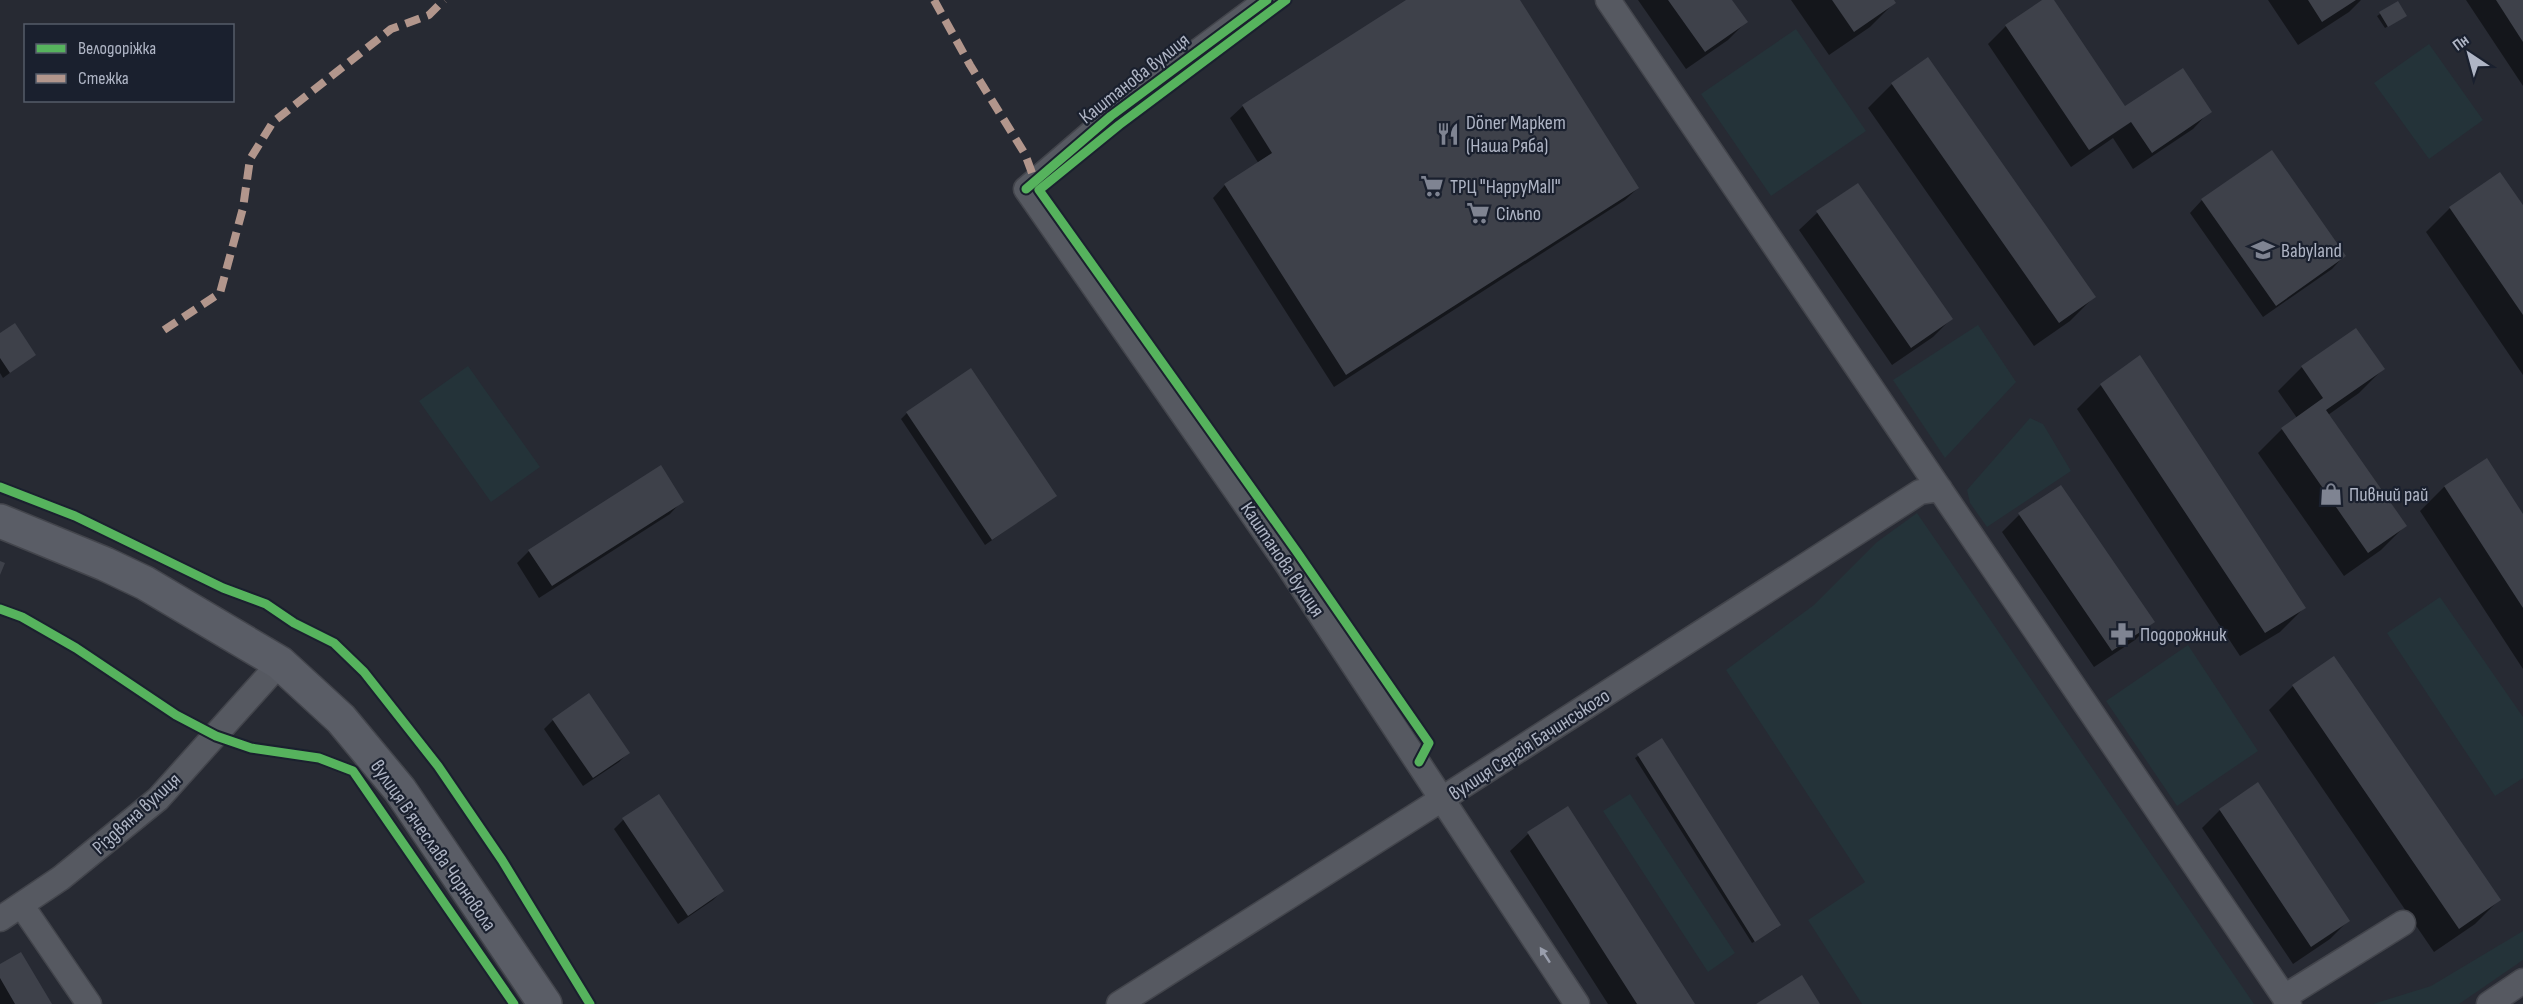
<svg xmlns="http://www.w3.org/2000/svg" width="2523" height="1004" font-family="'Sofia Sans Condensed',sans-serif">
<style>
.green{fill:#243339}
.shadow{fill:#0007}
.building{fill:#3e414a}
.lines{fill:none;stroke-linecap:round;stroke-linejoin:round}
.minor-casing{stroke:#43454c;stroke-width:27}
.secondary-casing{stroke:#43454c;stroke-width:36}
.minor{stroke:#565961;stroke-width:24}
.secondary{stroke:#5a5d66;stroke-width:33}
.quiet{stroke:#b2968c;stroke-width:8;stroke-dasharray:15 8;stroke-linecap:butt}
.cycleway-casing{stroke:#1a202e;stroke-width:13}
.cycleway{stroke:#56b35d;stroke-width:9}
.oneway{fill:#999eac}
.labels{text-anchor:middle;stroke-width:4.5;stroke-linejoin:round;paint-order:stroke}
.street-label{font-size:20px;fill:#afb5c5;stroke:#1a202e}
.poi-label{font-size:20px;fill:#afb5c5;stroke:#1a202e;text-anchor:start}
</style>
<rect width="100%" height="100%" fill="#272a33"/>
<path class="green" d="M 1796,29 L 1866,131 L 1771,196 L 1701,94 Z
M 2429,44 L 2483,120 L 2429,159 L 2374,83 Z
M 1978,325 L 2016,382 L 1945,458 L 1893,380 Z
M 468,366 L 540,467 L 491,502 L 419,401 Z
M 2030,418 L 2043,424 L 2071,471 L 1987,527 L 1970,503 L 1967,490 Z
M 1917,513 L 2254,1004 L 1862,1004 L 1808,920 L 1865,882 L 1726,670 L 1814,605 L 1877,542 Z
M 2440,597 L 2523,717 L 2523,778 L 2495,796 L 2387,633 Z
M 2188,645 L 2258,751 L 2177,806 L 2106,701 Z
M 1630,794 L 1735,953 L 1708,972 L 1603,811 Z
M 2523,931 L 2523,960 L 2459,1004 L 2373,1004 L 2431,986 Z"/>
<path class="shadow" d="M 1409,0 L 1518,0 L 1638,188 L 1625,200 L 1334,387 L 1213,198 L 1225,185 L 1259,164 L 1230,118 L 1243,106 Z
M 1638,0 L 1730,0 L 1746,22 L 1728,40 L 1686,69 Z
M 1791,0 L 1892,0 L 1894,3 L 1870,27 L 1829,55 Z
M 2044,0 L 2052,0 L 2125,108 L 2210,111 L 2193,129 L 2133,169 L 2113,138 L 2071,167 L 1988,44 L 2006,26 Z
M 2268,0 L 2361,0 L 2349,12 L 2298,45 Z
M 2466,0 L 2523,0 L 2523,86 Z
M 2397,3 L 2402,18 L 2385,28 L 2377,16 Z
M 1892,84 L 2094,297 L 2070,321 L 2034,346 L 1868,108 Z
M 1857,185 L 1951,319 L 1933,337 L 1892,365 L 1799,230 L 1817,213 Z
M 2202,200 L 2344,256 L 2332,269 L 2263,317 L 2190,213 Z
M 2450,208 L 2523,208 L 2523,375 L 2426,232 Z
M 0,335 L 34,355 L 3,378 L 0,373 Z
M 2140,357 L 2304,608 L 2280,632 L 2240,656 L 2077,409 L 2101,385 Z
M 2302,367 L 2383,369 L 2359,393 L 2328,415 L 2405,526 L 2381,550 L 2344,576 L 2258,453 L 2282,429 L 2297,418 L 2278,391 Z
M 907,413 L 1055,496 L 985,545 L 901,419 Z
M 2486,460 L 2523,517 L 2523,669 L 2420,511 L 2444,487 Z
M 682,501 L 670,514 L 539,598 L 517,563 L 529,551 Z
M 2019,515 L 2153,622 L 2135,640 L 2094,667 L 2002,532 Z
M 2293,686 L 2499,900 L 2475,924 L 2434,952 L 2269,710 Z
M 553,720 L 628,753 L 619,762 L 583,786 L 544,729 Z
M 1662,740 L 1777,928 L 1752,943 L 1635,758 Z
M 658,796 L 722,891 L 713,900 L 678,924 L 614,829 L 623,820 Z
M 1567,808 L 1693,1004 L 1608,1004 L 1510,851 L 1528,834 Z
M 2220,810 L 2348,921 L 2330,939 L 2293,964 L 2202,828 Z
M 0,966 L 50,1004 L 0,1004 Z"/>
<path class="building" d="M 1406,0 L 1520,0 L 1639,188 L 1346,375 L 1224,184 L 1272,153 L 1242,105 Z
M 1668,0 L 1732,0 L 1748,22 L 1705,52 Z
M 1832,0 L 1894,0 L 1896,3 L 1854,32 Z
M 2042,0 L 2054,0 L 2125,106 L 2183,68 L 2212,112 L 2152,153 L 2131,122 L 2089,150 L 2005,25 Z
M 2308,0 L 2356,0 L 2322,22 Z
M 2496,0 L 2523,0 L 2523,42 Z
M 2398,1 L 2407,16 L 2388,27 L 2379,12 Z
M 1928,57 L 2096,297 L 2059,323 L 1891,83 Z
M 2272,150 L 2346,256 L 2276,306 L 2201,199 Z
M 2500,172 L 2523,205 L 2523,315 L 2449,207 Z
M 1858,183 L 1953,319 L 1911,348 L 1816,211 Z
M 15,323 L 36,355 L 10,373 L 0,358 L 0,333 Z
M 2356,328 L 2385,369 L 2326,410 L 2407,526 L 2368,553 L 2281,428 L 2323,398 L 2301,366 Z
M 2140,355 L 2306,608 L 2265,633 L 2100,384 Z
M 971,368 L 1057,496 L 992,540 L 906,412 Z
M 2487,458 L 2523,514 L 2523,608 L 2444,486 Z
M 661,465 L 684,502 L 552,586 L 528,550 Z
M 2061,485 L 2155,622 L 2112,651 L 2018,513 Z
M 0,561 L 5,563 L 0,575 Z
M 2334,656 L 2501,900 L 2459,929 L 2292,685 Z
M 589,693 L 630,753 L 593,778 L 552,719 Z
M 1662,738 L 1781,925 L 1755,942 L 1637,754 Z
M 2258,782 L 2350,921 L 2311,947 L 2219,809 Z
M 659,794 L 724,891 L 688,916 L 622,818 Z
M 1568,806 L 1695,1004 L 1637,1004 L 1527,832 Z
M 21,952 L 52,1004 L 15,1004 L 0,978 L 0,964 Z
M 1802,975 L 1820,1004 L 1756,1004 Z"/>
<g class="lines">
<g class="minor-casing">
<path id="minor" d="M 1267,0 L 1111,116 L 1026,189 L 1285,561 L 1577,1004
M 1608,0 L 2289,1004
M 22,906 L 89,1004
M 0,919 L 61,878 L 158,799 L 280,663
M 2284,997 L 2403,923
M 1119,1004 L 1442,799 L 1920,492 L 1940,489
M 2489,1004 L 2523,981"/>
</g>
<g class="secondary-casing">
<path id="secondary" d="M 0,521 L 105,564 L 145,583 L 280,663 L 341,719 L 400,790 L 545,1004"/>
</g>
<use href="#minor" class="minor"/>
<use href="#secondary" class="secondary"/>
<path class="quiet" d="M 934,0 L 970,65 L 1025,154 L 1035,181
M 164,330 L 220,293 L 243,208 L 250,159 L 273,122 L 391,29 L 429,15 L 444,0"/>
<g class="cycleway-casing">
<path id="cycleway" d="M 1286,0 L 1119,125 L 1039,190 L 1297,552 L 1429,743 L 1419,762
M 1026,189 L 1111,116 L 1267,0
M 0,487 L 75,516 L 223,588 L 266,604 L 294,623 L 334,643 L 364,672 L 438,766 L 502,860 L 590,1004
M 0,609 L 22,617 L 76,648 L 176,715 L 216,736 L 251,748 L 319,758 L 353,771 L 514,1004"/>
</g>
<use href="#cycleway" class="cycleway"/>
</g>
<defs><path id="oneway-solid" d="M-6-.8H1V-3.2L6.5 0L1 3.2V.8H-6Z" transform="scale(1.5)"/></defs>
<use class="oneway" href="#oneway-solid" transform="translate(1545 955) rotate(-123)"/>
<defs>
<g id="restaurant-bare" transform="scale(1.8)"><path d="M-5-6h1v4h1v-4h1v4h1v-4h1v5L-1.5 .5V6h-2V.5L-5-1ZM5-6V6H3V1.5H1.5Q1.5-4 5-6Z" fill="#7f8492" stroke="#1a202e" stroke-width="2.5" paint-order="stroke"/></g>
<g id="supermarket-bare" transform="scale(1.8)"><path d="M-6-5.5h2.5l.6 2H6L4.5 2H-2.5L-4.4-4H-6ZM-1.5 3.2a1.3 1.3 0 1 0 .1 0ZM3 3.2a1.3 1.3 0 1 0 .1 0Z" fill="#7f8492" stroke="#1a202e" stroke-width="2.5" paint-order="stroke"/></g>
<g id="school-bare" transform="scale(1.8)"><path d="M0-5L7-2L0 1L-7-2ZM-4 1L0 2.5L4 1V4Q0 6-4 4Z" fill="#7f8492" stroke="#1a202e" stroke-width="2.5" paint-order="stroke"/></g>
<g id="shop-bare" transform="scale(1.8)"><path d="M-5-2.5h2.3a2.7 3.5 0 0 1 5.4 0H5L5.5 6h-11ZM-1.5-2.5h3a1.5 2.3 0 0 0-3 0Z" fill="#7f8492" stroke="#1a202e" stroke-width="2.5" paint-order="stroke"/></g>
<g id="pharmacy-bare" transform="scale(1.8)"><path d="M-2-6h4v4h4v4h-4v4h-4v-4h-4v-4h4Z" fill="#7f8492" stroke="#1a202e" stroke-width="2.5" paint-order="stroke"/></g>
</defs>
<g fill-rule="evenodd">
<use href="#restaurant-bare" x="1448" y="134"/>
<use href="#supermarket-bare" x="1432" y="186"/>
<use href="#supermarket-bare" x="1478" y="213"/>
<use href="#school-bare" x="2263" y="250"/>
<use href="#shop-bare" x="2331" y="494"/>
<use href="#pharmacy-bare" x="2122" y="634"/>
</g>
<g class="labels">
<g class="street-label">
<text transform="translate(1134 78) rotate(-38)" y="7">Каштанова вулиця</text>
<text transform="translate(1283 559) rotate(56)" y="7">Каштанова вулиця</text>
<text transform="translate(1529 744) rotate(-33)" y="7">вулиця Сергія Бачинського</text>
<text transform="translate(136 813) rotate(-42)" y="7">Різдвяна вулиця</text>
<text transform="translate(434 845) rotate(55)" y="7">вулиця Вʼячеслава Чорновола</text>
</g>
<g class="poi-label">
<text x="1466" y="129">Döner Maркет<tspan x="1466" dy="23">(Наша Ряба)</tspan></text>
<text x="1450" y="193">ТРЦ "HappyMall"</text>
<text x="1496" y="220">Сільпо</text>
<text x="2281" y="257">Babyland</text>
<text x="2349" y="501">Пивний рай</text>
<text x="2140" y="641">Подорожник</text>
</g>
</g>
<rect x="24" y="24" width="210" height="78" fill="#1a202e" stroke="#565c6a" stroke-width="1.5"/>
<rect x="36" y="44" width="30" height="9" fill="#56b35d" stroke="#565c6a" stroke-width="1.5"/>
<text x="78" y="54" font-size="18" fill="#afb5c5">Велодоріжка</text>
<rect x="36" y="74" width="30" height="9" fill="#b2968c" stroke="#565c6a" stroke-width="1.5"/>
<text x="78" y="84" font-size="18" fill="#afb5c5">Стежка</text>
<g transform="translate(2469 54) rotate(324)" stroke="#1a202e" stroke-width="4.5" paint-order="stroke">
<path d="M0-4.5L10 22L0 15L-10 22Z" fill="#afb5c5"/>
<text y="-9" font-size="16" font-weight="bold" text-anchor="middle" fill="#afb5c5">Пн</text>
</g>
</svg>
